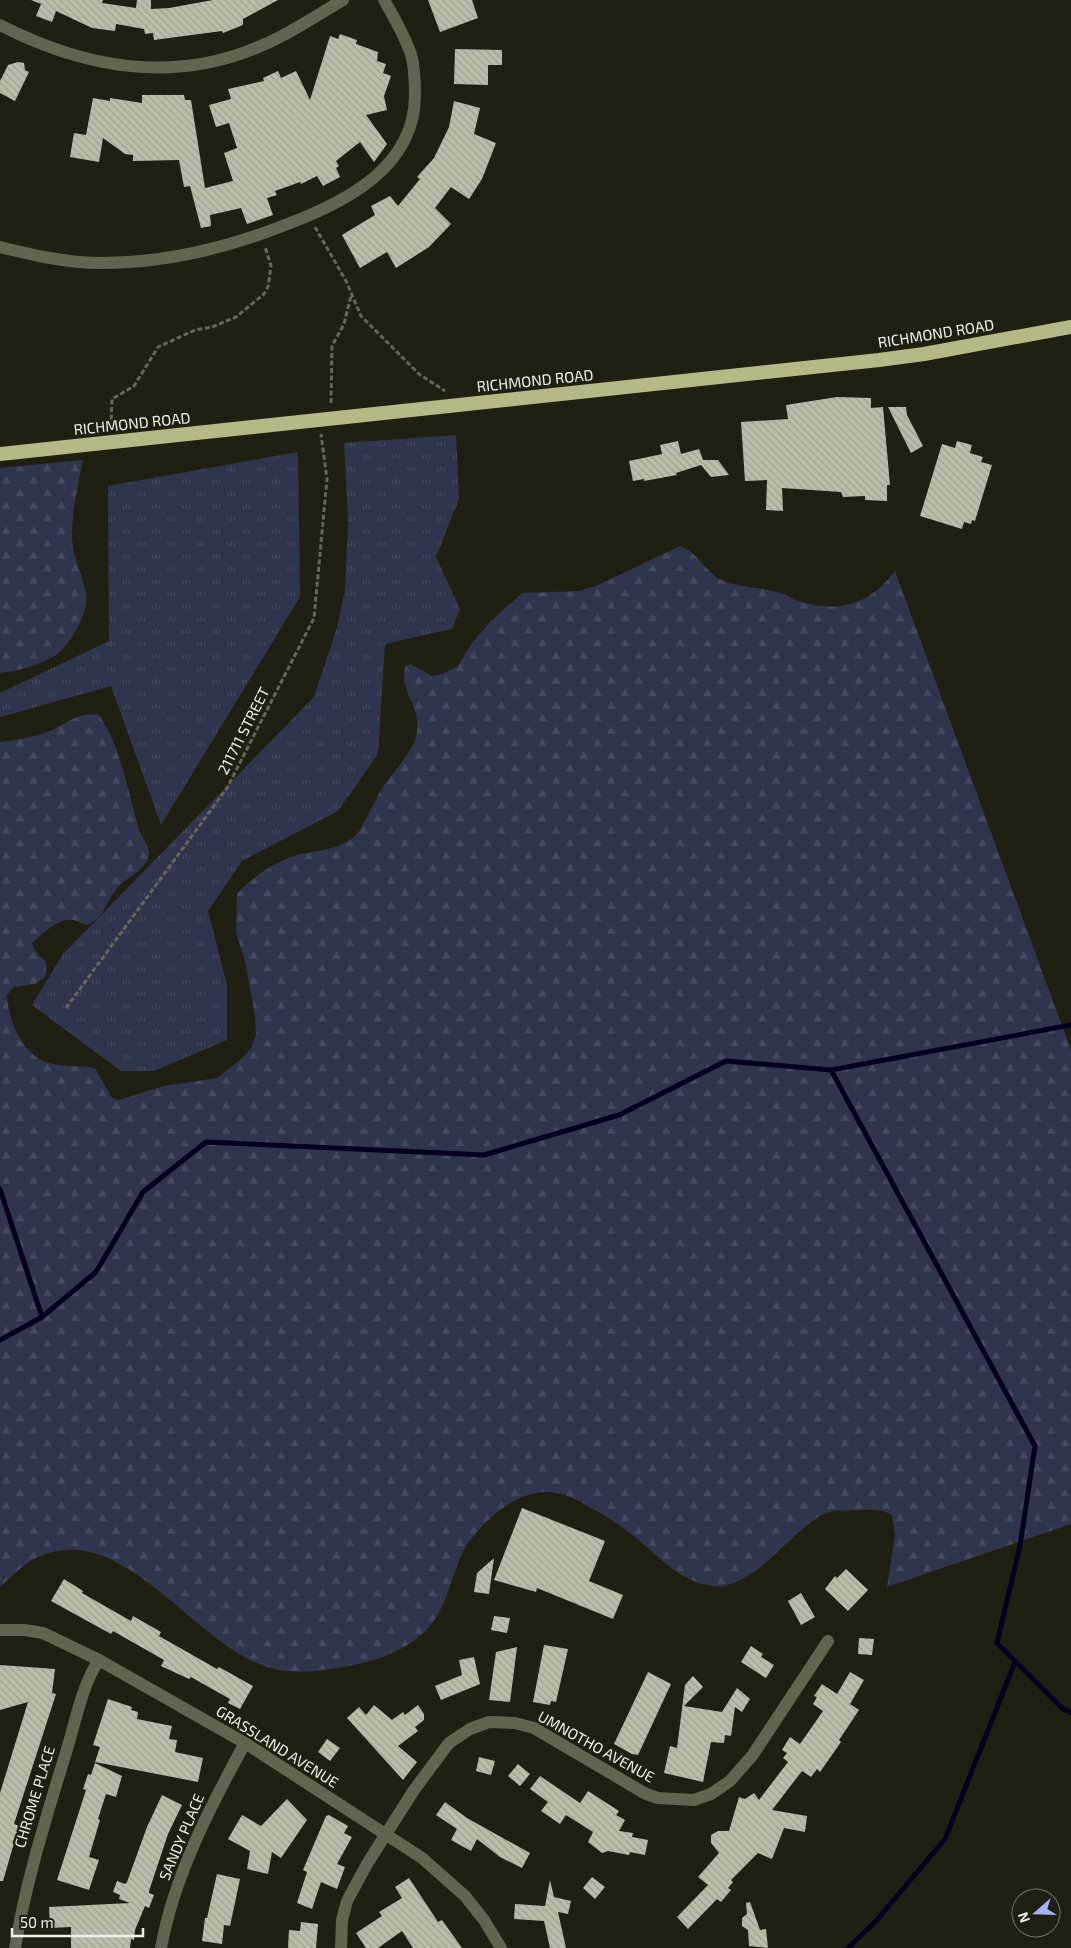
<svg xmlns="http://www.w3.org/2000/svg" width="1071" height="1948" font-family="'Exo 2',sans-serif">
<style>
.grass{fill:url(#grass-tufts)}
.forest{fill:url(#forest-firs)}
.lines{fill:none;stroke-linecap:round;stroke-linejoin:round}
.stream{stroke:#030021;stroke-width:5}
.building{fill:url(#building-back-hatch)}
.path{stroke:#666759;stroke-width:3;stroke-dasharray:5 2.5;stroke-linecap:butt}
.minor{stroke:#63644f;stroke-width:12}
.trunk{stroke:#b6b986;stroke-width:14}
.labels{text-anchor:middle;stroke-width:5;stroke-linejoin:round;paint-order:stroke}
.street-label{font-size:15px;fill:#f0f1e7;stroke:#1f2011}
</style>
<defs>
<pattern id="grass-tufts" width="24" height="20" patternUnits="userSpaceOnUse" patternTransform="scale(1.25)"><rect width="24" height="20" fill="#30354e"/><path d="M3 7l-1-3M5 7V3M7 7l1-3M15 17l-1-3M17 17v-4M19 17l1-3" fill="none" stroke="#44495f"/></pattern>
<pattern id="forest-firs" width="22" height="20" patternUnits="userSpaceOnUse" patternTransform="scale(1.25)"><rect width="22" height="20" fill="#30354e"/><path d="M5 1l3.5 6h-7zM16 11l3.5 6h-7z" fill="#44495f"/></pattern>
<pattern id="building-back-hatch" width="6" height="6" patternUnits="userSpaceOnUse" patternTransform="scale(1.25)"><rect width="6" height="6" fill="#bbbca9"/><path d="M-1 5l2 2M0 0l6 6M5-1l2 2" fill="none" stroke="#9e9f90"/></pattern>
</defs>
<rect width="100%" height="100%" fill="#1f2011"/>
<path class="grass" d="M 456,435 L 459,499 L 436,557 L 460,609 L 452,629 L 385,644 L 378,754 L 338,811 L 242,861 L 208,911 L 227,985 L 227,1040 L 154,1071 L 121,1071 L 32,1005 L 63,954 L 314,697 L 337,628 L 345,590 L 348,522 L 344,443 Z
M 298,452 L 300,597 L 161,825 L 111,686 L 0,717 L 0,693 L 109,641 L 108,486 Z"/>
<path class="forest" d="M 83,460 C 78,486 71,512 72,539 C 73,559 83,575 86,594 C 89,614 69,649 51,658 C 36,666 17,671 0,673 L 0,468 Z
M 680,546 C 698,551 705,574 724,581 C 741,588 762,587 780,593 C 789,596 796,601 805,603 C 843,613 872,602 895,571 L 1071,1050 L 1071,1524 L 887,1587 L 895,1535 L 892,1515 C 880,1508 869,1510 855,1510 C 844,1511 835,1509 824,1514 C 790,1530 754,1591 712,1586 C 679,1582 656,1553 631,1534 C 617,1522 601,1514 586,1505 C 565,1493 548,1488 525,1496 C 502,1504 472,1532 462,1554 C 450,1581 445,1615 421,1635 C 393,1660 350,1667 315,1671 C 301,1672 284,1672 271,1668 C 195,1648 124,1518 38,1557 C 24,1563 11,1577 0,1587 L 0,742 C 16,740 32,738 47,732 C 67,725 76,711 99,715 C 121,747 128,792 139,830 C 142,837 150,848 149,854 C 148,869 127,877 118,887 C 106,900 107,915 88,925 C 82,924 78,921 73,920 C 57,918 43,934 32,943 L 34,950 L 46,962 L 46,976 L 35,984 L 14,987 L 7,995 C 8,1022 24,1059 53,1064 C 67,1067 81,1065 95,1068 L 112,1098 L 119,1100 L 164,1086 L 217,1078 L 240,1060 L 251,1048 L 256,1035 L 255,1016 L 245,961 L 236,932 L 237,894 C 255,875 275,861 301,854 C 320,850 339,850 355,836 C 363,829 375,799 383,787 C 392,774 411,753 415,740 C 425,706 399,696 405,667 L 410,664 L 432,676 L 442,674 L 458,666 L 472,643 L 491,621 L 522,593 L 579,591 L 596,586 Z"/>
<g class="lines">
<path class="stream" d="M 831,1070 L 1035,1446 L 1020,1546 L 997,1643 L 1062,1708 L 1071,1713
M 0,1189 L 42,1317
M 0,1340 L 42,1317 L 96,1272 L 143,1192 L 206,1142 L 484,1155 L 619,1115 L 726,1061 L 831,1070 L 1071,1025
M 848,1948 L 876,1921 L 945,1839 L 1015,1662"/>
</g>
<path class="building" d="M 31,0 L 103,0 L 102,3 L 136,8 L 137,0 L 151,0 L 151,9 L 169,8 L 213,0 L 278,0 L 243,19 L 243,25 L 223,33 L 222,31 L 154,40 L 153,33 L 145,34 L 144,29 L 116,24 L 115,31 L 92,28 L 56,11 L 52,22 L 36,16 L 41,4 Z
M 428,0 L 472,0 L 478,18 L 440,32 Z
M 340,34 L 357,40 L 356,44 L 378,52 L 377,61 L 386,64 L 383,73 L 391,76 L 384,96 L 387,110 L 366,115 L 387,144 L 374,162 L 360,142 L 336,161 L 339,166 L 336,168 L 340,177 L 323,186 L 317,176 L 301,184 L 300,182 L 275,191 L 277,195 L 267,198 L 273,215 L 247,224 L 241,208 L 210,215 L 211,226 L 201,228 L 190,186 L 184,187 L 179,160 L 133,161 L 133,155 L 125,154 L 103,138 L 99,162 L 70,157 L 74,133 L 86,135 L 93,98 L 110,101 L 110,98 L 142,103 L 142,95 L 184,95 L 185,100 L 191,100 L 205,188 L 233,181 L 224,153 L 237,148 L 229,123 L 216,127 L 209,105 L 231,99 L 228,89 L 264,81 L 263,78 L 278,71 L 281,78 L 296,71 L 310,100 L 330,36 L 338,39 Z
M 455,49 L 502,50 L 502,65 L 488,65 L 488,85 L 454,84 Z
M 18,62 L 24,63 L 25,70 L 29,72 L 15,101 L 0,93 L 0,81 L 8,65 Z
M 454,101 L 480,108 L 474,134 L 496,143 L 482,179 L 469,199 L 451,187 L 435,208 L 451,224 L 429,247 L 396,268 L 387,252 L 360,268 L 342,235 L 375,215 L 371,206 L 390,196 L 398,206 L 420,179 L 417,177 L 434,158 L 449,127 Z
M 837,397 L 871,398 L 871,408 L 883,407 L 890,485 L 887,485 L 887,501 L 865,500 L 865,496 L 843,497 L 841,492 L 782,488 L 783,511 L 766,510 L 767,480 L 745,481 L 741,422 L 788,419 L 786,405 Z
M 888,407 L 906,407 L 907,415 L 923,446 L 911,453 Z
M 678,441 L 681,454 L 699,449 L 703,460 L 718,460 L 729,475 L 711,477 L 701,465 L 676,473 L 677,475 L 644,481 L 644,479 L 633,481 L 629,461 L 662,454 L 660,445 Z
M 957,441 L 972,445 L 970,453 L 983,457 L 981,462 L 992,465 L 975,521 L 972,520 L 971,524 L 964,522 L 962,529 L 920,516 L 942,444 L 955,448 Z
M 522,1508 L 605,1541 L 589,1581 L 623,1595 L 613,1619 L 537,1588 L 536,1592 L 494,1580 Z
M 494,1558 L 489,1594 L 474,1592 L 477,1573 Z
M 846,1569 L 868,1590 L 848,1611 L 825,1589 L 835,1576 L 837,1578 Z
M 64,1579 L 83,1591 L 82,1593 L 131,1621 L 133,1616 L 161,1632 L 159,1636 L 217,1669 L 219,1667 L 253,1686 L 240,1709 L 228,1703 L 230,1699 L 191,1677 L 189,1679 L 161,1666 L 164,1660 L 113,1631 L 111,1634 L 51,1601 Z
M 801,1593 L 815,1617 L 801,1625 L 788,1601 Z
M 494,1616 L 510,1618 L 507,1633 L 491,1630 Z
M 859,1638 L 874,1639 L 872,1655 L 858,1654 Z
M 544,1645 L 568,1649 L 556,1702 L 551,1701 L 550,1705 L 533,1702 Z
M 751,1646 L 763,1654 L 761,1657 L 774,1665 L 766,1678 L 741,1662 Z
M 517,1647 L 510,1702 L 489,1700 L 496,1652 Z
M 474,1657 L 480,1684 L 441,1700 L 435,1686 L 462,1675 L 459,1660 Z
M 0,1665 L 55,1669 L 52,1693 L 56,1694 L 14,1824 L 19,1826 L 3,1881 L 0,1881 L 0,1793 L 28,1702 L 0,1710 Z
M 648,1672 L 671,1684 L 638,1755 L 632,1754 L 614,1744 Z
M 850,1672 L 864,1680 L 850,1704 L 859,1710 L 839,1740 L 841,1742 L 820,1772 L 817,1769 L 811,1777 L 802,1771 L 772,1810 L 807,1816 L 805,1832 L 784,1828 L 772,1859 L 758,1853 L 731,1880 L 733,1882 L 728,1888 L 731,1890 L 721,1902 L 717,1899 L 688,1929 L 677,1917 L 708,1885 L 698,1877 L 719,1853 L 711,1843 L 711,1835 L 718,1831 L 729,1831 L 739,1797 L 745,1799 L 754,1793 L 759,1800 L 788,1762 L 783,1758 L 787,1753 L 782,1750 L 790,1737 L 800,1744 L 823,1711 L 813,1704 L 817,1697 L 814,1696 L 822,1684 L 837,1694 Z
M 693,1676 L 703,1687 L 684,1706 L 722,1712 L 737,1688 L 750,1699 L 742,1712 L 735,1707 L 731,1736 L 725,1735 L 724,1743 L 711,1742 L 703,1782 L 664,1773 L 670,1746 L 677,1748 L 685,1685 Z
M 108,1699 L 132,1707 L 131,1710 L 138,1712 L 137,1719 L 172,1726 L 169,1739 L 177,1740 L 175,1752 L 203,1758 L 198,1782 L 95,1762 L 100,1747 L 93,1745 Z
M 374,1705 L 392,1720 L 403,1712 L 405,1715 L 418,1705 L 424,1714 L 424,1720 L 415,1727 L 418,1731 L 398,1746 L 417,1762 L 403,1780 L 347,1718 L 359,1707 L 366,1715 Z
M 327,1739 L 340,1748 L 330,1761 L 318,1752 Z
M 479,1757 L 495,1761 L 491,1775 L 476,1771 Z
M 95,1763 L 122,1776 L 116,1797 L 106,1794 L 98,1819 L 100,1820 L 89,1857 L 99,1860 L 89,1890 L 57,1880 L 86,1790 L 83,1789 L 88,1774 L 91,1775 Z
M 518,1764 L 530,1774 L 520,1786 L 508,1776 Z
M 540,1776 L 580,1803 L 588,1791 L 619,1811 L 616,1815 L 625,1820 L 619,1831 L 633,1833 L 632,1837 L 648,1840 L 645,1855 L 630,1852 L 629,1855 L 608,1851 L 602,1853 L 588,1842 L 593,1832 L 566,1815 L 560,1824 L 541,1811 L 548,1802 L 530,1789 Z
M 162,1795 L 182,1805 L 168,1834 L 149,1891 L 149,1893 L 154,1895 L 149,1908 L 145,1906 L 135,1930 L 134,1940 L 131,1939 L 130,1948 L 71,1948 L 71,1927 L 50,1928 L 49,1907 L 130,1903 L 119,1899 L 120,1895 L 113,1892 L 117,1881 L 125,1884 L 127,1882 L 147,1827 Z
M 287,1799 L 307,1820 L 281,1858 L 272,1852 L 268,1874 L 247,1869 L 250,1851 L 228,1839 L 242,1815 L 261,1826 Z
M 445,1802 L 467,1818 L 530,1853 L 522,1868 L 500,1857 L 477,1839 L 471,1851 L 451,1840 L 457,1829 L 436,1815 Z
M 329,1815 L 348,1826 L 344,1833 L 352,1837 L 337,1864 L 345,1867 L 337,1889 L 321,1882 L 312,1909 L 297,1903 L 307,1872 L 303,1870 L 326,1816 Z
M 217,1874 L 240,1879 L 230,1926 L 224,1925 L 222,1944 L 202,1941 L 205,1918 L 207,1918 Z
M 592,1877 L 605,1887 L 595,1899 L 583,1888 Z
M 409,1878 L 438,1922 L 442,1920 L 462,1948 L 413,1948 L 402,1931 L 378,1948 L 366,1948 L 356,1933 L 382,1916 L 379,1912 L 402,1898 L 395,1887 Z
M 550,1880 L 554,1897 L 571,1901 L 568,1914 L 558,1912 L 566,1948 L 550,1948 L 544,1921 L 514,1919 L 515,1904 L 545,1906 Z
M 750,1902 L 760,1930 L 766,1929 L 768,1948 L 749,1946 L 748,1930 L 742,1926 L 742,1918 L 747,1914 L 746,1903 Z
M 301,1922 L 318,1924 L 316,1948 L 288,1948 L 289,1930 L 300,1931 Z"/>
<g class="lines">
<path class="path" d="M 315,227 L 346,281 L 361,316 L 419,374 L 445,391
M 331,403 L 332,346 L 344,324 L 351,296
M 111,427 L 112,399 L 134,386 L 158,347 L 195,330 L 212,327 L 236,317 L 264,294 L 268,287 L 271,266 L 265,247
M 66,1008 L 227,788 L 314,618 L 327,479 L 321,434"/>
<path class="minor" d="M 0,25 C 84,68 173,85 263,45 C 291,33 317,15 343,0
M 0,247 C 33,255 66,263 101,263 C 164,263 227,248 285,225 C 344,203 415,168 415,95 C 415,82 415,68 411,54 C 404,35 394,17 384,0
M 0,1630 L 24,1630 L 43,1633 L 99,1660 L 245,1743 L 422,1858 L 465,1896 L 484,1920 L 501,1948
M 15,1948 C 26,1880 47,1815 67,1749 C 76,1720 82,1685 99,1660
M 161,1948 C 174,1876 210,1807 245,1743
M 341,1948 L 342,1920 L 347,1901 L 367,1864 L 414,1790 L 449,1743 L 470,1729 L 489,1722 L 515,1723 L 534,1728 L 646,1794 L 658,1798 L 694,1800 L 711,1794 L 730,1781 L 752,1756 L 828,1641"/>
<path class="trunk" d="M 0,454 L 879,360 L 924,354 L 1071,327"/>
</g>
<g class="labels">
<g class="street-label">
<text transform="translate(936 334) rotate(-9)" y="5">RICHMOND ROAD</text>
<text transform="translate(535 381) rotate(-6)" y="5">RICHMOND ROAD</text>
<text transform="translate(132 424) rotate(-6)" y="5">RICHMOND ROAD</text>
<text transform="translate(244 731) rotate(-63)" y="5">211711 STREET</text>
<text transform="translate(277 1747) rotate(32)" y="5">GRASSLAND AVENUE</text>
<text transform="translate(596 1747) rotate(29)" y="5">UMNOTHO AVENUE</text>
<text transform="translate(35 1797) rotate(-73)" y="5">CHROME PLACE</text>
<text transform="translate(182 1837) rotate(-67)" y="5">SANDY PLACE</text>
</g>
</g>
<g transform="translate(1036 1913) rotate(250)"><circle r="24" fill="#1f2011" stroke="#737467"/>
<path d="M0-4L9 19L0 12L-9 19Z" fill="#a3b2fd"/>
<text y="-8" font-size="14" font-weight="bold" text-anchor="middle" fill="#f0f1e7">N</text>
</g>
<path d="M12 1928v8h131v-8" fill="none" stroke="#f0f1e7" stroke-width="2.5"/>
<text x="20" y="1928" font-size="15" fill="#f0f1e7" stroke="#1f2011" stroke-width="4" paint-order="stroke">50 m</text>
</svg>
